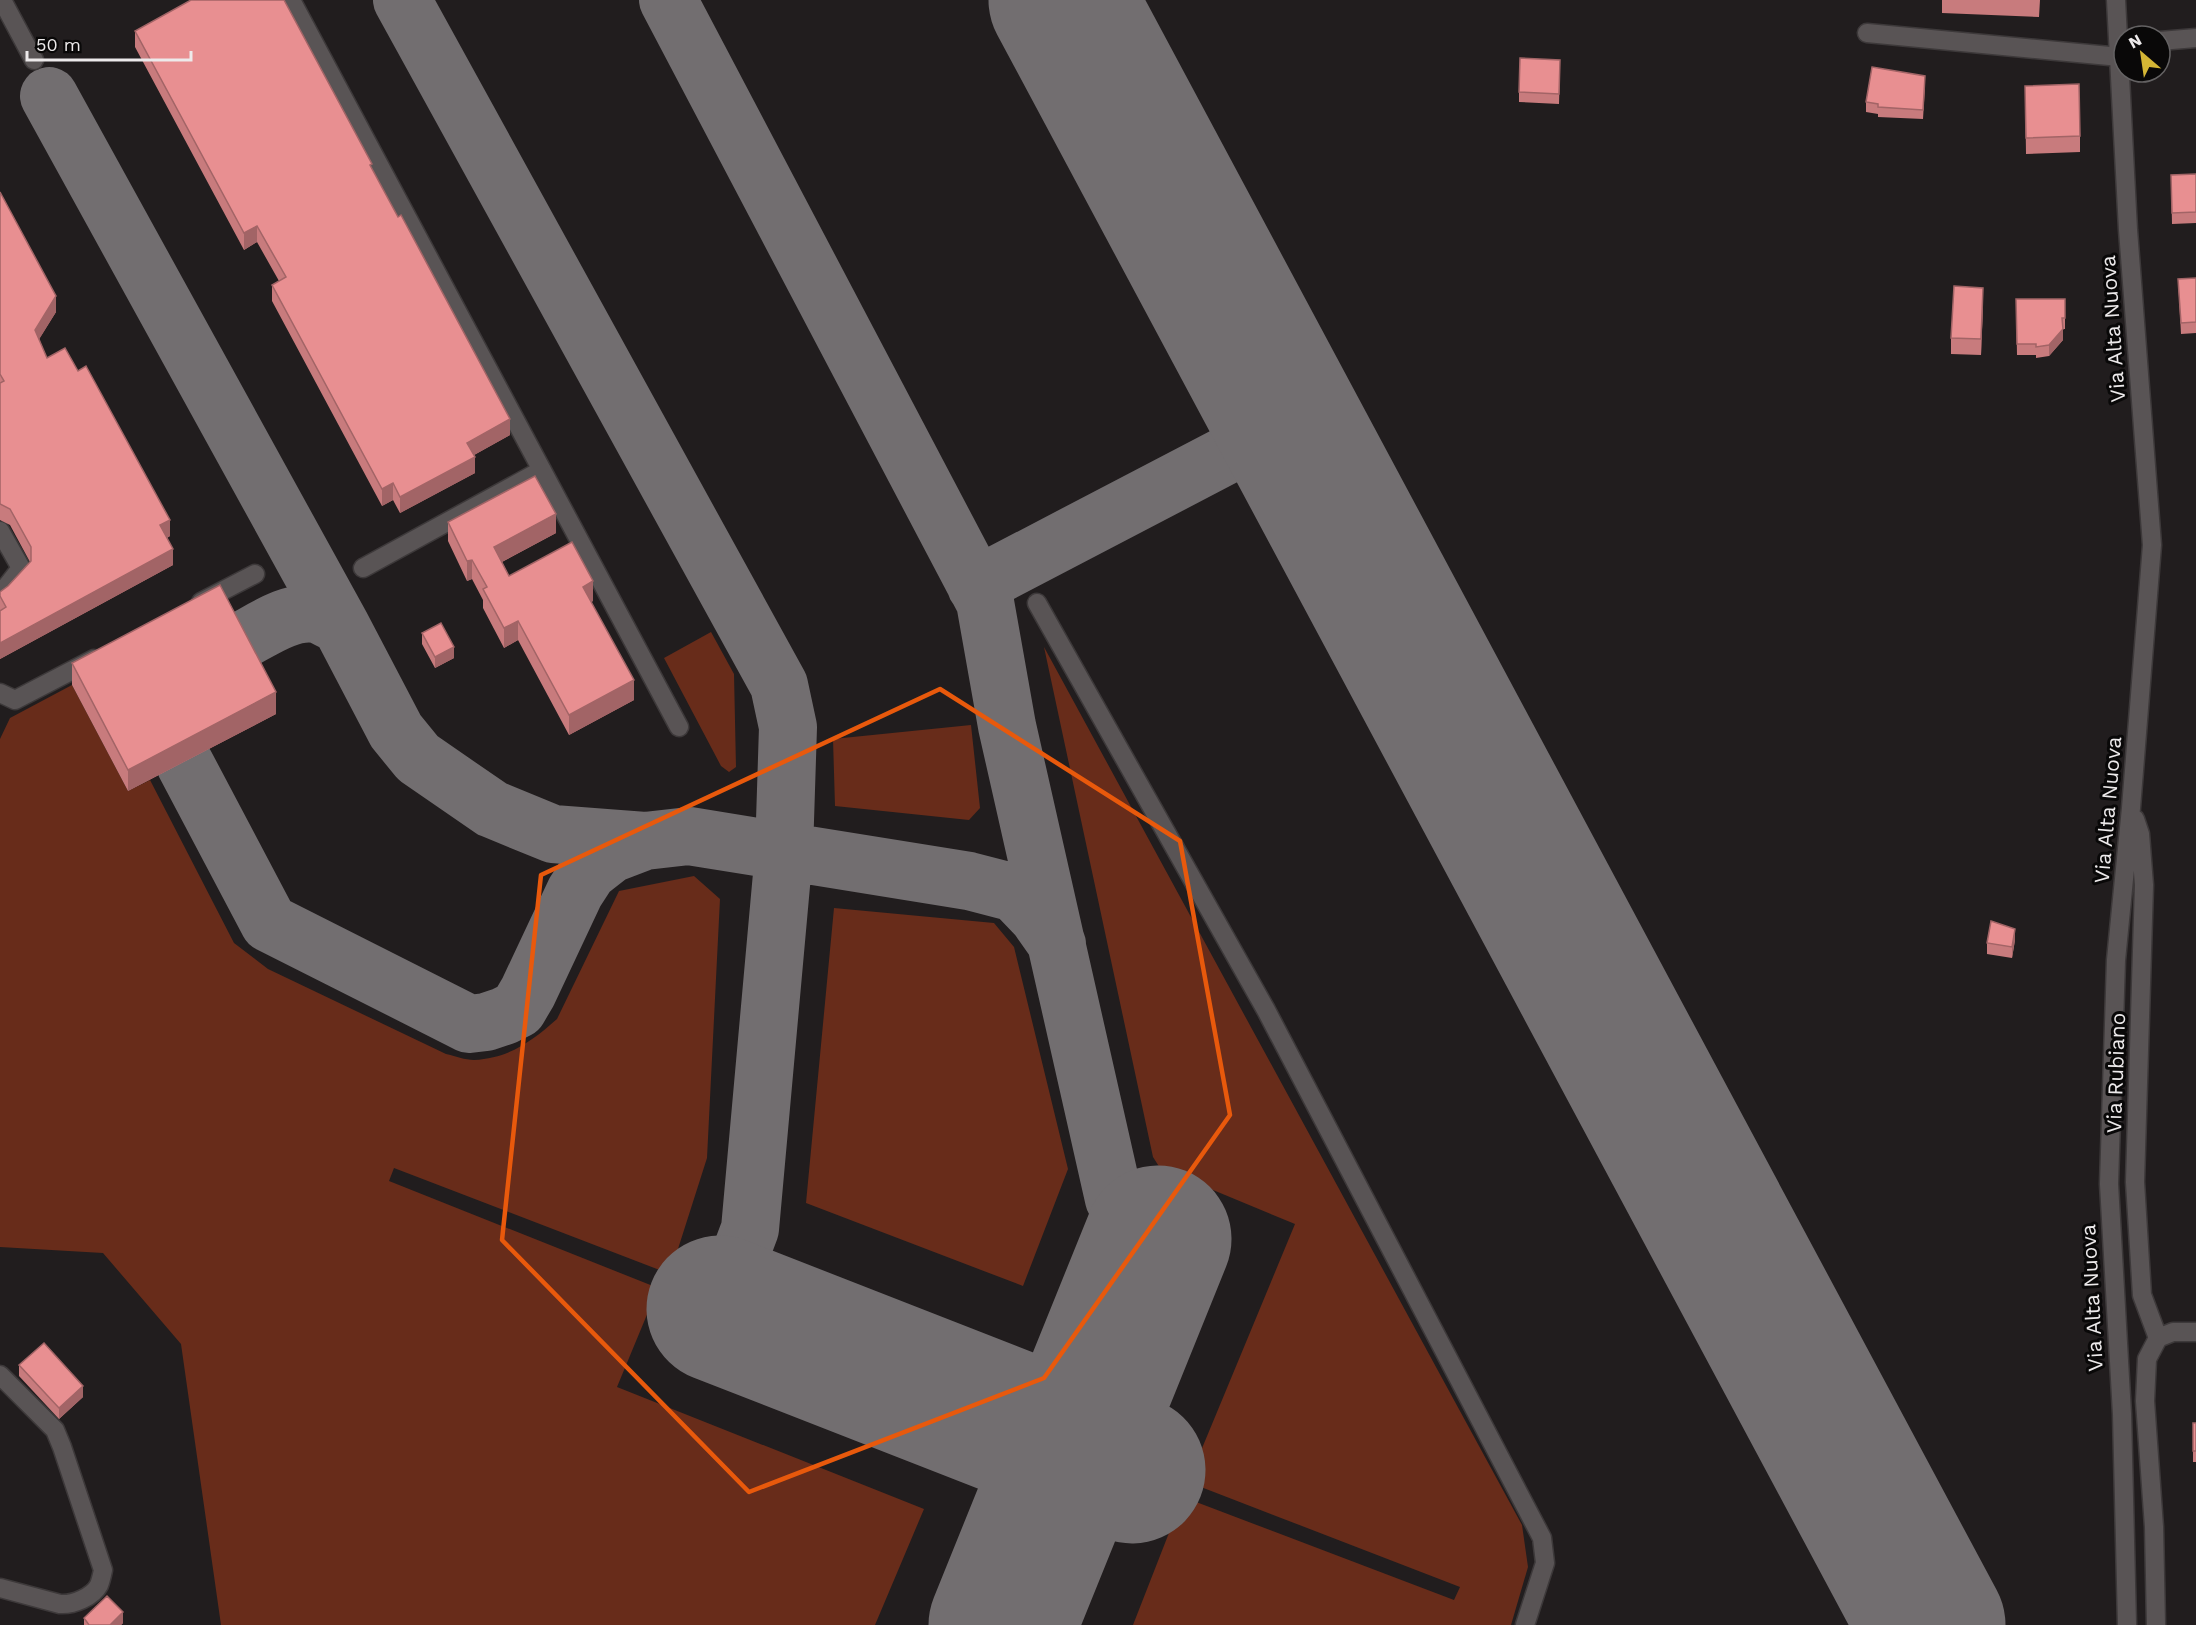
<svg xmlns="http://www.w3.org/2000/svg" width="2196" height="1625" font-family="'Work Sans',sans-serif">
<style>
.green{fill:#682c1a}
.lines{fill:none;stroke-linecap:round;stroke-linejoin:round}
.taxiway{stroke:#726e70;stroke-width:58}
.runway{stroke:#726e70;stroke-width:147}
.minor-casing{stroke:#3d393a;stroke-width:21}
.minor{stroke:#595455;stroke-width:18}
.wall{fill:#c87b7d}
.shaded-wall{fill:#a26466}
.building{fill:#e88f91;stroke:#a26466;stroke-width:1.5}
.marked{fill:none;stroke:#e8590c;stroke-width:4.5;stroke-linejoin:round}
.labels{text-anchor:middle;stroke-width:6;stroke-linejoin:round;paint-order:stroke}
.street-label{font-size:21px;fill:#edeaeb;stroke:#090808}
</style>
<rect width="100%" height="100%" fill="#211d1e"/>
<path class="green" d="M 711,632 L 734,674 L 736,767 L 729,772 L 721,766 L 664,658 Z
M 1044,647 L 1522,1525 L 1528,1567 L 1511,1625 L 1133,1625 L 1183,1497 L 1454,1600 L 1460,1587 L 1188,1482 L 1295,1224 L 1160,1168 L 1153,1157 Z
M 72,685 L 128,791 L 150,780 L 234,943 L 268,969 L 446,1054 C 455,1056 465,1060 474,1060 C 509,1058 531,1042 557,1019 L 619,891 L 694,876 L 720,899 L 707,1158 L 670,1274 L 394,1168 L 389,1181 L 658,1288 L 617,1387 L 924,1509 L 875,1625 L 221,1625 L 181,1344 L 103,1253 L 0,1247 L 0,739 L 10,718 Z
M 971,725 L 980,808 L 969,820 L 835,806 L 833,739 Z
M 834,908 L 994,923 L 1014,947 L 1068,1169 L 1023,1286 L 806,1203 Z"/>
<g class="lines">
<path class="taxiway" d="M 402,0 L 779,685 L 788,727 L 784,852 L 750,1229 L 720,1309
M 668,0 L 985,602 L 1007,726 L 1114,1199 L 1158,1239
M 49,96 L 341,626 L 396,731 L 418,758 L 492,809 L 553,834 L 645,841 L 689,836 L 969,881 L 1015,893 L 1038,917 L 1057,944
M 976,586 L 1288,423
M 241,641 C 262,630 290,610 316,614 C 324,616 334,622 341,626
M 185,764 L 269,923 L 469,1024 L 486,1022 L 504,1016 L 518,1009 L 528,992 L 575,892 L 588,872 L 611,854 L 645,841"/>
<path class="runway" d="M 1062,0 L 1932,1625
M 720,1309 L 1132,1470
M 1002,1625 L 1158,1239"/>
<g class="minor-casing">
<path id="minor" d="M 2,0 L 34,60
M 291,0 L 679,727
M 2116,0 L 2128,230 L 2152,545 L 2131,808 L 2116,960 L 2109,1184 L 2122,1414 L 2127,1625
M 1867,33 L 2120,57
M 2160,41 L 2196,38
M 0,531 L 21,568 L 0,595
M 363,568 L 542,470
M 201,602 L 255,574
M 1037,603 L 1266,1010 L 1542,1538 L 1545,1563 L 1525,1625
M 0,693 L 15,700 L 94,659
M 2135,819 L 2140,834 L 2144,885 L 2135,1182 L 2142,1295 L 2158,1338
M 0,1375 L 55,1430 L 62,1447 L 103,1570 C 102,1575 101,1580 99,1585 C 93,1597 73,1605 60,1604 L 0,1588
M 2156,1625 L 2154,1527 L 2145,1401 L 2147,1359 L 2158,1338 L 2173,1332 L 2196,1332"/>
</g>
<use href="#minor" class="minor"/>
</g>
<path class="wall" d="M 1942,0 L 2040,0 L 2039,17 L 1942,13 Z
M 135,31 L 372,169 L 510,435 L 474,455 L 475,473 L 400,513 L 393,500 L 382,506 L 272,301 L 272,285 L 279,281 L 257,242 L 244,250 L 135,47 Z
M 1560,70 L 1559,104 L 1519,102 L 1519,92 Z
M 1925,86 L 1923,119 L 1878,117 L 1878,114 L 1866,112 L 1866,102 Z
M 2025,86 L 2080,136 L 2080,152 L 2026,154 Z
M 2196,174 L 2196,223 L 2172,224 L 2171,175 Z
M 0,192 L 56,312 L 39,339 L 47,358 L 170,536 L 167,538 L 173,565 L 0,659 L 0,592 L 8,586 L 30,562 L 10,525 L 0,520 Z
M 2196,278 L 2196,333 L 2181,334 L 2178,279 Z
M 2016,299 L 2065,299 L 2065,329 L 2063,329 L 2063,340 L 2049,356 L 2036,358 L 2036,355 L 2017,355 Z
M 1983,304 L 1981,355 L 1951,354 L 1951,338 Z
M 448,522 L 556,533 L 502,562 L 509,576 L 593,601 L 591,602 L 634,700 L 569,735 L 518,640 L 504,648 L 483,608 L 483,600 L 472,579 L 467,581 L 448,541 Z
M 422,633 L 454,658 L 435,668 L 422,644 Z
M 72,663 L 276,714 L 128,791 L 72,685 Z
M 2015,940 L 2012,958 L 1987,954 L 1987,943 Z
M 19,1365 L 83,1397 L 59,1419 L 19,1376 Z
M 2193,1423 L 2196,1423 L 2196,1462 L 2193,1462 Z
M 84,1618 L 123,1623 L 121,1625 L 84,1625 Z"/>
<path class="shaded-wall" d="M 257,226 L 257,242 L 244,250 L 244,233 Z
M 1983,288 L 1983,304 L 1981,355 L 1981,339 Z
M 56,296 L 56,312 L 35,346 L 35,330 Z
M 2063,329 L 2063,340 L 2049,356 L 2049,345 Z
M 510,419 L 510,435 L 467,459 L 467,443 Z
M 475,457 L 475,473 L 400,513 L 400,497 Z
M 393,483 L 393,500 L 382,506 L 382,489 Z
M 556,514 L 556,533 L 494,566 L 494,547 Z
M 170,520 L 170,536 L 160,541 L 160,525 Z
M 173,549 L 173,565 L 0,659 L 0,643 Z
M 472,560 L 472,579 L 467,581 L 467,561 Z
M 593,581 L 593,601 L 583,606 L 583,587 Z
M 518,621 L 518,640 L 504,648 L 504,628 Z
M 454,647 L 454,658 L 435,668 L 435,657 Z
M 634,680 L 634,700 L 569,735 L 569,715 Z
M 276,692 L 276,714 L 128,791 L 128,770 Z
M 2015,929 L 2015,940 L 2012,958 L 2012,947 Z
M 83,1386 L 83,1397 L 59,1419 L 59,1408 Z
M 123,1612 L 123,1623 L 121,1625 L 110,1625 Z"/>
<path class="building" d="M 191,0 L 284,0 L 372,164 L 370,165 L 398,217 L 401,215 L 510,419 L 467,443 L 475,457 L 400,497 L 393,483 L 382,489 L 272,285 L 286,277 L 257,226 L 244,233 L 135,31 Z
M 1520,58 L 1560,60 L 1559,94 L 1519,92 Z
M 1872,67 L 1925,76 L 1923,110 L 1878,107 L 1878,104 L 1866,102 Z
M 2079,84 L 2080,136 L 2026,138 L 2025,86 Z
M 2196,174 L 2196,212 L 2172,213 L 2171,175 Z
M 0,192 L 56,296 L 35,330 L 47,358 L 65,348 L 78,371 L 86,366 L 170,520 L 160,525 L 173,549 L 0,643 L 0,611 L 6,607 L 0,596 L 0,592 L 8,586 L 31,561 L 31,547 L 10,509 L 0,504 L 0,383 L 4,381 L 0,374 Z
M 2196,278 L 2196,322 L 2181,323 L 2178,279 Z
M 1954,286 L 1983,288 L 1981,339 L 1951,338 Z
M 2016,299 L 2065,299 L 2065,318 L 2062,318 L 2063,329 L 2049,345 L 2036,347 L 2036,344 L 2017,344 Z
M 535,476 L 556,514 L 494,547 L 509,576 L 572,542 L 593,581 L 583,587 L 634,680 L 569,715 L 518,621 L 504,628 L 483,589 L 487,587 L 472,560 L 467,561 L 448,522 Z
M 220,585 L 276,692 L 128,770 L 72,663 Z
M 441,623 L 454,647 L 435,657 L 422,633 Z
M 1991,921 L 2015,929 L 2012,947 L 1987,943 Z
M 44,1343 L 83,1386 L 59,1408 L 19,1365 Z
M 2193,1423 L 2196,1423 L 2196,1451 L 2193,1451 Z
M 107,1596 L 123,1612 L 110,1625 L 89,1625 L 84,1618 Z"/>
<path class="marked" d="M 940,689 L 1180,841 L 1230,1115 L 1044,1378 L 749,1492 L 502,1240 L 541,875 Z"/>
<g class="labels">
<g class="street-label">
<text transform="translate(2113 329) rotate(-94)" y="7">Via Alta Nuova</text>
<text transform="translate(2108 810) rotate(-85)" y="7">Via Alta Nuova</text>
<text transform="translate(2116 1073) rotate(-88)" y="7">Via Rubiano</text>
<text transform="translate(2092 1298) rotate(-93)" y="7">Via Alta Nuova</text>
</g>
</g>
<g transform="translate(2142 54) rotate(331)"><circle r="28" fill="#090808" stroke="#646263" stroke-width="1.5"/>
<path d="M0-4.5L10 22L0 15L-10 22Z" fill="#d4b635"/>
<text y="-9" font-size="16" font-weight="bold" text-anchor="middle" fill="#edeaeb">N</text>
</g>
<path d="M27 51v9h164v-9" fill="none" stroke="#edeaeb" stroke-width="3"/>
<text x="36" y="51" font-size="18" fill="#edeaeb" stroke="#090808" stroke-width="4.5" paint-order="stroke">50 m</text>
</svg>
